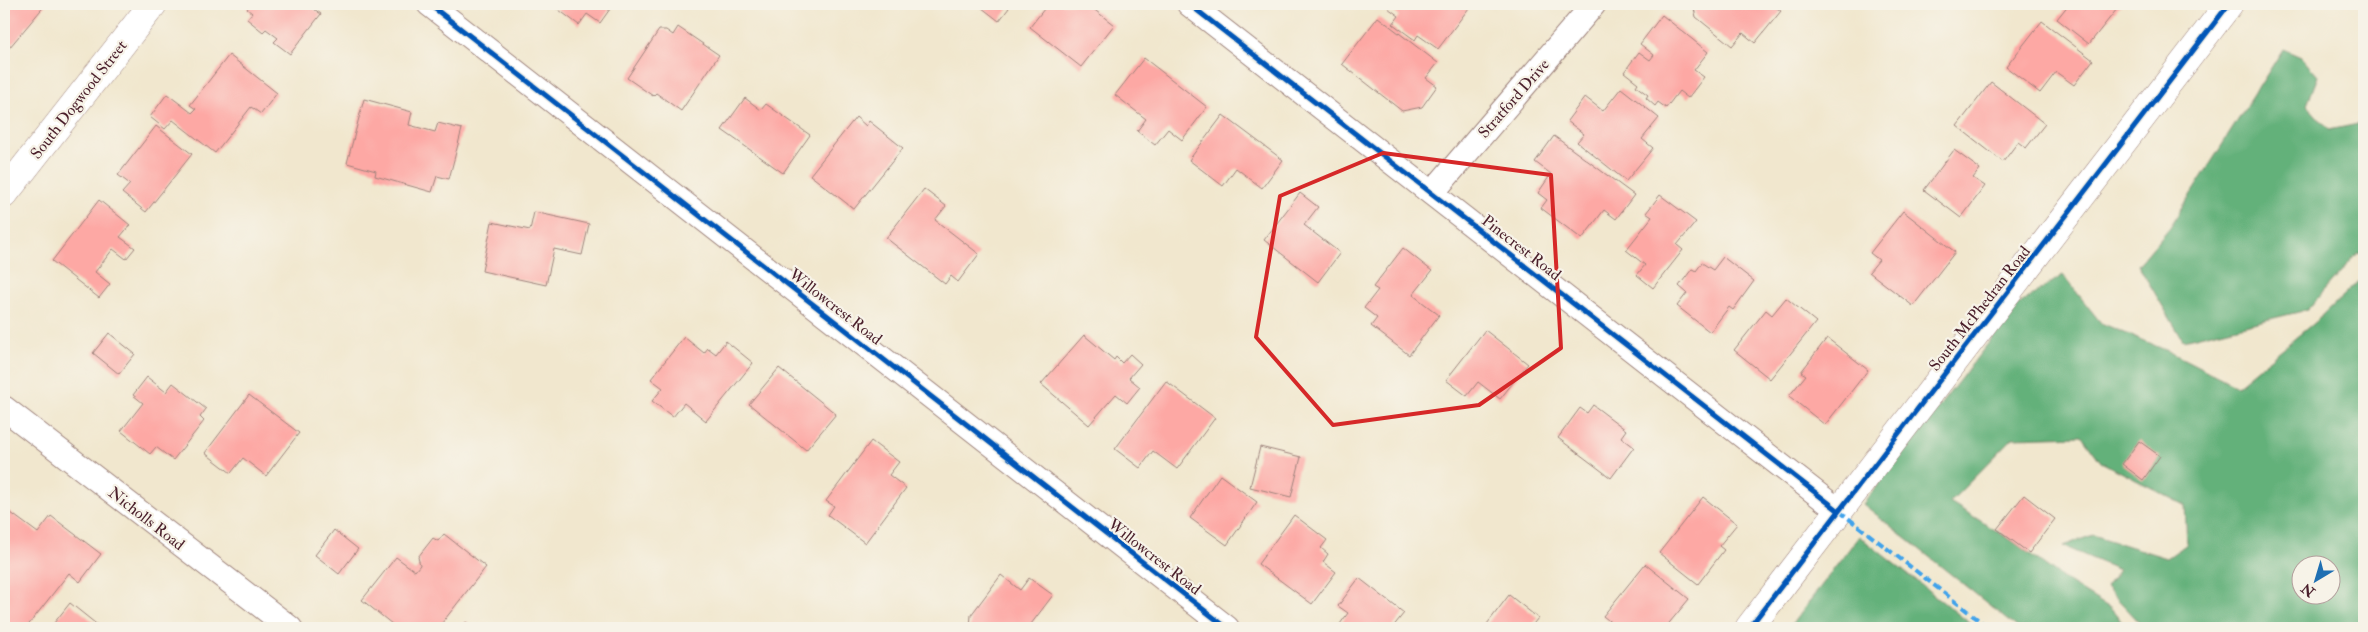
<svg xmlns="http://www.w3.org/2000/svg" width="2368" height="632" font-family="'IM FELL Double Pica',serif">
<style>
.forest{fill:#64b17a;stroke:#576852;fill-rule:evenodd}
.building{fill:#fda8a4}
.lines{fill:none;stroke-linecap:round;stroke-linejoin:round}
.minor-casing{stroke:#9e837c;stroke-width:26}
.tertiary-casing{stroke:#9e837c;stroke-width:29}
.secondary-casing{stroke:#9e837c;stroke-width:29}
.minor{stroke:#fff;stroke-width:24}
.tertiary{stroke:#fff;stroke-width:28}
.secondary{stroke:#fff;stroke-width:28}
.quiet{stroke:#40a2eb;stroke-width:4;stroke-dasharray:8 4;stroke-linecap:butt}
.cycleway-casing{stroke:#f7f3e8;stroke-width:8}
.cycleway{stroke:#0057b8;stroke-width:5}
.marked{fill:none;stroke:#d62828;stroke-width:4;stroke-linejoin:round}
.labels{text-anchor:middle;stroke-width:4.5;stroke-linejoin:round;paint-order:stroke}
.street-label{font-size:16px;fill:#4a1f2b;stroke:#f7f3e8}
</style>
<rect width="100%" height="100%" fill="#f7f3e8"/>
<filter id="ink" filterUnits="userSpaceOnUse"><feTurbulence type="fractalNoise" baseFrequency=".02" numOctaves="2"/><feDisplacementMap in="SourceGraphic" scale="10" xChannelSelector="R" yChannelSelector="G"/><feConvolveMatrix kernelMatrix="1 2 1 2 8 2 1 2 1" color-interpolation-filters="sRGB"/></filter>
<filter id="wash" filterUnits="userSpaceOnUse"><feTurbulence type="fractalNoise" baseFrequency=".0096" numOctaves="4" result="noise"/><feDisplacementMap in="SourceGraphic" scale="20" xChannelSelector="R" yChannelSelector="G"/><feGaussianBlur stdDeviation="1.12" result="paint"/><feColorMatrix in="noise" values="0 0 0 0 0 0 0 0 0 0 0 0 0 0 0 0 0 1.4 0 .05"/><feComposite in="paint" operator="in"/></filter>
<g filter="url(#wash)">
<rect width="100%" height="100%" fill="#f1e7ce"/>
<path class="forest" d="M 2283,49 L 2301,57 L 2318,76 L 2307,105 L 2329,130 L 2358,124 L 2364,130 L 2364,251 L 2354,257 L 2307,310 L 2183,340 L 2138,265 L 2170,227 Z
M 2063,275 L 2101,323 L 2168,351 L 2237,386 L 2322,316 L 2364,276 L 2364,628 L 2145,628 L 2106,587 L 2119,570 L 2063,546 L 2093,535 L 2167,558 L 2187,544 L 2185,505 L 2101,462 L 2082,436 L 2013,438 L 1950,502 L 2008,538 L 2071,584 L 2110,608 L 2127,628 L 2018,628 L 1863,504 L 2018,305 ZM 2300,564 L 2330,564 L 2330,594 L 2300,594 Z
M 1859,536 L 1976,628 L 1789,628 Z"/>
<g id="blocks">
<path class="building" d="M 4,4 L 46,4 L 4,54 Z
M 251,4 L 307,4 L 321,14 L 290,54 L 274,42 L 278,38 L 266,29 L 263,32 L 247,19 L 252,13 L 247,9 Z
M 551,4 L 603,4 L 610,9 L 600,23 L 587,14 L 579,25 Z
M 977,4 L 1004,4 L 1009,8 L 999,21 Z
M 1048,4 L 1087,4 L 1114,25 L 1081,67 L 1030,27 Z
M 1391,4 L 1472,4 L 1438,49 L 1418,35 L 1415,40 L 1393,24 L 1399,16 L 1388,8 Z
M 1693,4 L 1771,4 L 1781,11 L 1755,43 L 1743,33 L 1732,46 L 1696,17 Z
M 2069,4 L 2121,4 L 2089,44 L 2057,19 Z
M 1662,15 L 1708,52 L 1694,70 L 1704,77 L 1688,98 L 1679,91 L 1666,108 L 1658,102 L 1655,106 L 1646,98 L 1648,95 L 1636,86 L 1638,83 L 1624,72 L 1639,52 L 1650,60 L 1654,55 L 1640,44 Z
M 1378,17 L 1438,63 L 1426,78 L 1437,86 L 1422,107 L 1402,111 L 1342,64 Z
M 2042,21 L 2093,60 L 2074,85 L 2056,72 L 2040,93 L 2006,67 Z
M 678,27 L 719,55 L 681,111 L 656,93 L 653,96 L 627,78 L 659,30 L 666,30 L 673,35 Z
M 229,55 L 277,93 L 261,114 L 251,107 L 215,153 L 173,120 L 165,129 L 150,117 L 167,94 L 192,113 L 196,109 L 190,105 Z
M 1144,58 L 1207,107 L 1182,140 L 1168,129 L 1155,145 L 1137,131 L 1146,119 L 1115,95 Z
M 1991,82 L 2045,124 L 2026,148 L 2018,142 L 2003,162 L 1957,126 Z
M 1621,88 L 1659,118 L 1642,139 L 1653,148 L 1626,181 L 1577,142 L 1584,134 L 1567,121 L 1585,97 L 1603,111 Z
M 745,98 L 761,110 L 766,104 L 810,135 L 783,173 L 722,130 Z
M 364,99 L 412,112 L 409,125 L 435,132 L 438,123 L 462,129 L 449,179 L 437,176 L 432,192 L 375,176 L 376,171 L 347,163 Z
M 1223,115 L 1283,160 L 1262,188 L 1236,168 L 1223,186 L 1189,160 Z
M 856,117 L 866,126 L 869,121 L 903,148 L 854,209 L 810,175 Z
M 156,126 L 192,154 L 146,212 L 122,193 L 130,184 L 118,175 Z
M 1554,136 L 1634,195 L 1616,219 L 1604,210 L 1582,239 L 1541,208 L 1547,200 L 1538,193 L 1551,174 L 1535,162 Z
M 1954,150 L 1980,169 L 1973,178 L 1985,186 L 1961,218 L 1924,190 Z
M 924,189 L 946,206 L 935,220 L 979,254 L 958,282 L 951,276 L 945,284 L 886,238 Z
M 1300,193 L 1318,207 L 1304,225 L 1340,253 L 1318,282 L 1264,240 Z
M 1660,195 L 1696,222 L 1677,245 L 1683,250 L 1653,288 L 1637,275 L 1645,265 L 1626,250 L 1652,217 L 1646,213 Z
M 99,200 L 130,225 L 120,237 L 135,248 L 126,259 L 113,249 L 95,272 L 110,284 L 99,298 L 52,261 Z
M 1903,211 L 1955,252 L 1913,306 L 1869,272 L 1879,260 L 1870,253 Z
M 534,212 L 589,224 L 582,255 L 554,249 L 546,285 L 482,271 L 492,222 L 530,230 Z
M 1403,248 L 1432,271 L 1413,295 L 1439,315 L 1409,355 L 1371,326 L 1377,318 L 1364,308 L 1378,290 L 1373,287 Z
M 1723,257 L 1754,281 L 1733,310 L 1729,307 L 1710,332 L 1677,306 L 1687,293 L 1679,286 L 1692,269 L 1696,271 L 1702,263 L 1713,270 Z
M 1786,298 L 1816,322 L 1770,379 L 1734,350 L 1766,310 L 1772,315 Z
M 1485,330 L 1528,364 L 1500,399 L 1478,382 L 1467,396 L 1446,380 Z
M 109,333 L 135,354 L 119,374 L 93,353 Z
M 1084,335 L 1114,360 L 1116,357 L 1122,363 L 1130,354 L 1141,364 L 1129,378 L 1140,387 L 1127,403 L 1116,394 L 1089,425 L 1041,384 Z
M 684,337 L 704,353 L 708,348 L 716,354 L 726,341 L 753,363 L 706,421 L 684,403 L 673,417 L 652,401 L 663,388 L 651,379 Z
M 1827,338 L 1868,370 L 1825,425 L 1789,396 L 1806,375 L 1801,372 Z
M 779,368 L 836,414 L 806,450 L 749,404 Z
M 147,377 L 166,392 L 173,383 L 206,409 L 200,417 L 204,421 L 173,460 L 156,447 L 150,454 L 121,431 L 143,403 L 133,395 Z
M 1166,381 L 1215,418 L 1177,469 L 1153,451 L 1140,468 L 1115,449 Z
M 249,395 L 299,433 L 266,476 L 243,458 L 231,473 L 205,453 Z
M 1593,405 L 1626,430 L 1621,437 L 1634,447 L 1611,478 L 1558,438 L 1580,408 L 1587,413 Z
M 871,441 L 899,462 L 889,475 L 906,488 L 865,543 L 828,515 L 834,506 L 826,501 Z
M 2139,441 L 2160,456 L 2143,480 L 2122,464 Z
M 1260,447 L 1301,457 L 1291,497 L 1250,487 Z
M 1220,475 L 1257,502 L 1227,545 L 1190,518 Z
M 2024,495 L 2055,519 L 2029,553 L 1997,529 Z
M 1703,497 L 1737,524 L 1719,546 L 1724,550 L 1698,584 L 1659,553 Z
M 7,510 L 38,533 L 51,516 L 101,554 L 80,582 L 69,573 L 26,628 L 4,628 L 4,514 Z
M 1294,515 L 1327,540 L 1321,548 L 1328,554 L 1323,562 L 1336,572 L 1312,604 L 1258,564 Z
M 334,530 L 358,549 L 339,574 L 315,555 Z
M 444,534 L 486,567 L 438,628 L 397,628 L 362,600 L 396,557 L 415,571 L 420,565 L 418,557 L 433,538 L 438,541 Z
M 1645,564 L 1689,599 L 1665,628 L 1618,628 L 1603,616 Z
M 1001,575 L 1020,590 L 1029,578 L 1053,595 L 1028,628 L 970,628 L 971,615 Z
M 1359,578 L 1404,613 L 1392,628 L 1346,628 L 1340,624 L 1348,613 L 1338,606 Z
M 1509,595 L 1538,618 L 1530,628 L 1484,628 Z
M 70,603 L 100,627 L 99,628 L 50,628 Z
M 466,622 L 474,628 L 461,628 Z"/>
</g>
</g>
<g filter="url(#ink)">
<use href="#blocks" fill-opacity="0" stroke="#9e837c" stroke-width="1"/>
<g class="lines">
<g class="minor-casing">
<path id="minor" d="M 429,4 L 1227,628
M 1189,4 L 1839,511
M 1432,193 L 1594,4
M 4,408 L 290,628"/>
</g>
<g class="tertiary-casing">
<path id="tertiary" d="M 1749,628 L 2229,4"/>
</g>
<g class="secondary-casing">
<path id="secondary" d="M 4,194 L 153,4"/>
</g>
<use href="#minor" class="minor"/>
<use href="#tertiary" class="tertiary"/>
<use href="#secondary" class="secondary"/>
<path class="quiet" d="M 1839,511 L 1989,628"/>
<g class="cycleway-casing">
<path id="cycleway" d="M 429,4 L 1227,628
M 1189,4 L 1839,511
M 1749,628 L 2229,4"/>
</g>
<use href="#cycleway" class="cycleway"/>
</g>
</g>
<path class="marked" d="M 1383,153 L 1551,175 L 1561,348 L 1479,405 L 1333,425 L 1256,337 L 1280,196 Z"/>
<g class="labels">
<g class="street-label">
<text transform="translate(1513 98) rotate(-49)" y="6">Stratford Drive</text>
<text transform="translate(78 99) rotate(-52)" y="6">South Dogwood Street</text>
<text transform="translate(1522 247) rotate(38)" y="6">Pinecrest Road</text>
<text transform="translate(836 306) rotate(38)" y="6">Willowcrest Road</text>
<text transform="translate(1979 308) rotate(-52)" y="6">South McPhedran Road</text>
<text transform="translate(147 518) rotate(38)" y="6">Nicholls Road</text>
<text transform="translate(1155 556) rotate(38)" y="6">Willowcrest Road</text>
</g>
</g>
<rect width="2368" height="632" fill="none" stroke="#f7f3e8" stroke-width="20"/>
<g transform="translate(2316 580) rotate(218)"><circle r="24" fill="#f7f3e8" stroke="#b29e9c"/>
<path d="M0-4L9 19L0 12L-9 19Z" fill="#1f6fb2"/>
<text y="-8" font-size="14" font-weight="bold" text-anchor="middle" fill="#4a1f2b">N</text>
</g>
</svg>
